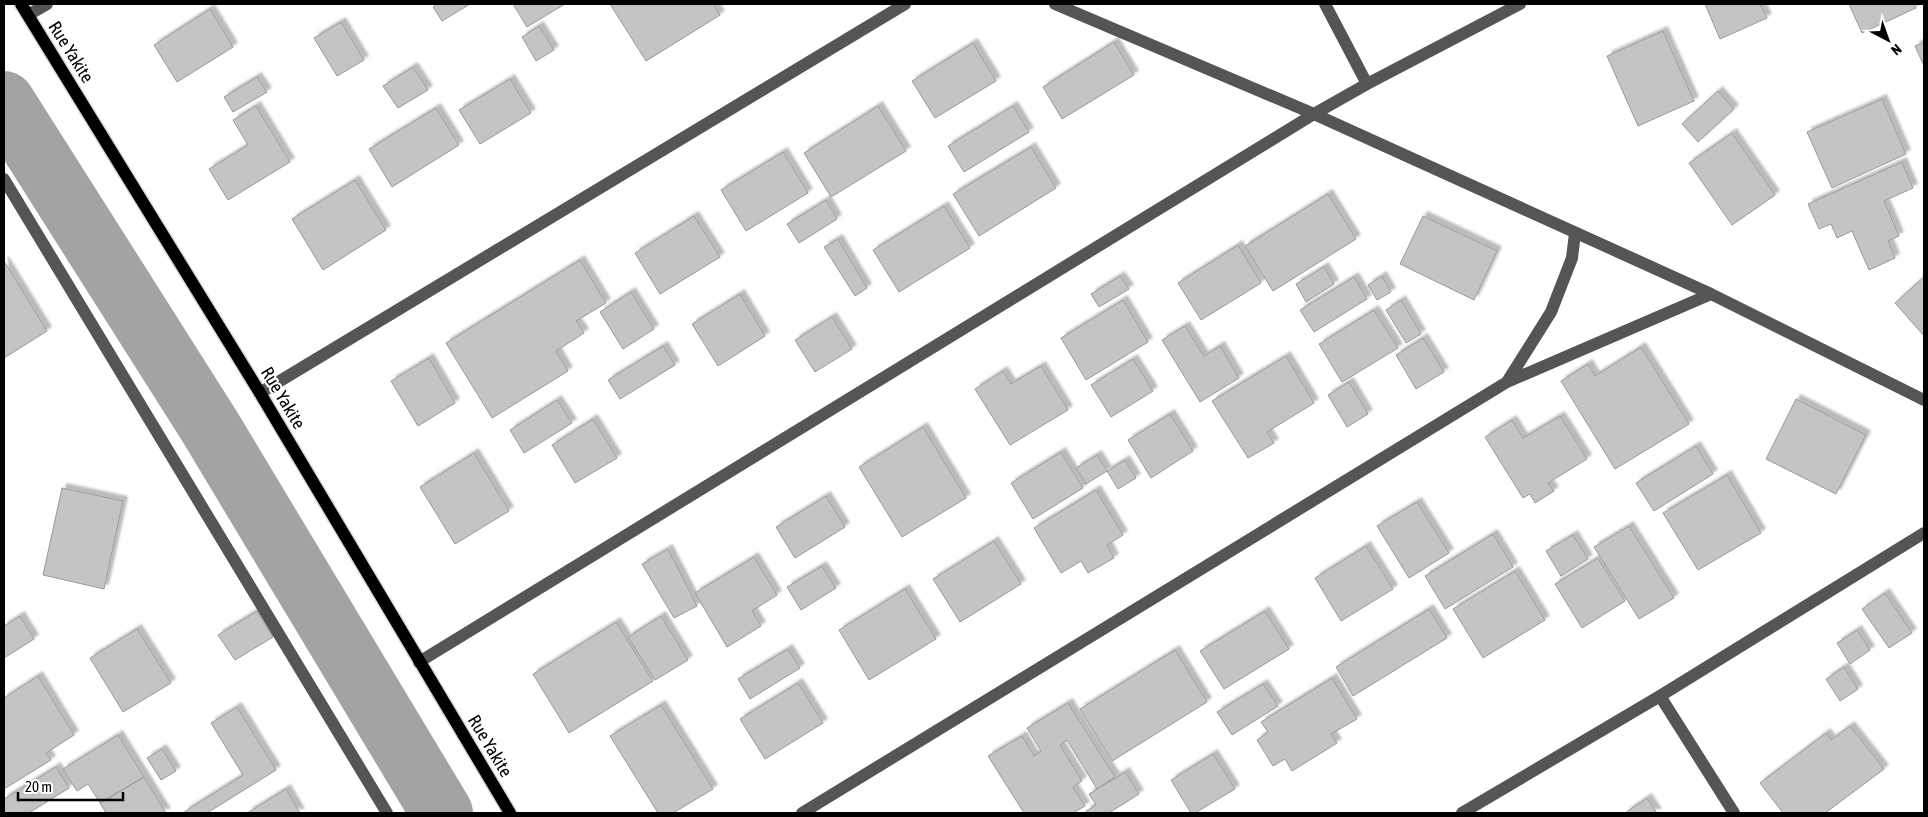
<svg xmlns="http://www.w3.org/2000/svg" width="1928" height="817" font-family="'Asap Condensed',sans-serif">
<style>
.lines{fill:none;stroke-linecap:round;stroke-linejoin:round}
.river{stroke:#a3a3a3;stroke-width:62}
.building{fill:#c4c4c4;stroke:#999;filter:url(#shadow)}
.major-casing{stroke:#dbdbdb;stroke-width:15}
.minor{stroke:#555;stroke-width:12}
.major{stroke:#000;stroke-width:12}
.labels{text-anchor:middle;stroke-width:4;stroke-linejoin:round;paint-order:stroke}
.street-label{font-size:18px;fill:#000;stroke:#fff}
</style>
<defs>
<filter id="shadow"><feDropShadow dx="4.5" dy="-4.5" stdDeviation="1" flood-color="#0004"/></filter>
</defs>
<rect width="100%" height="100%" fill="#fff"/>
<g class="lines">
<path class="river" d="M 4,102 L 210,427 L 442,813"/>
</g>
<path class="building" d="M 438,4 L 470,4 L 442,21 L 433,7 Z
M 513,4 L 565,4 L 527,27 Z
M 610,4 L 713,4 L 720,15 L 646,61 Z
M 1705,4 L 1760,4 L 1767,18 L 1720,39 Z
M 1849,4 L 1914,4 L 1916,8 L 1862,33 Z
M 210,9 L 233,47 L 177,82 L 154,45 Z
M 341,22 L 364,60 L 337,76 L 314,38 Z
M 539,26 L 554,50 L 536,61 L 522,37 Z
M 1663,31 L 1694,101 L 1638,126 L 1607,56 Z
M 1114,42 L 1134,75 L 1062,119 L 1043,87 Z
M 1924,42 L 1924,66 L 1915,46 Z
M 973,43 L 996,81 L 935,118 L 912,81 Z
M 413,67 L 428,90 L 398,108 L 383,86 Z
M 257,77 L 267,92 L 233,112 L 224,97 Z
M 510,79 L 531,113 L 480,144 L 459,110 Z
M 1718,91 L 1734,109 L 1698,142 L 1682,124 Z
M 1882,99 L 1906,154 L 1832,188 L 1807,132 Z
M 256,106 L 290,162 L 228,200 L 209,169 L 248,145 L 233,120 Z
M 878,106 L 906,151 L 831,197 L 804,153 Z
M 1013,106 L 1029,132 L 964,172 L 948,146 Z
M 436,108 L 459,145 L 392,187 L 369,149 Z
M 1732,133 L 1775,195 L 1732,225 L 1689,163 Z
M 1031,147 L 1056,188 L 979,236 L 953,194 Z
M 783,152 L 808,193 L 746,231 L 721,190 Z
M 1902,162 L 1913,188 L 1884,201 L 1899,236 L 1888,241 L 1895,258 L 1869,270 L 1852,231 L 1837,238 L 1831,224 L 1819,229 L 1808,204 Z
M 355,180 L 386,230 L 323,270 L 292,219 Z
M 1328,194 L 1356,239 L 1273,291 L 1245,246 Z
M 826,200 L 837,219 L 799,243 L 787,224 Z
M 944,206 L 970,248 L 899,292 L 873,250 Z
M 694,216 L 720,257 L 660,294 L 635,253 Z
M 1423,216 L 1497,251 L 1474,300 L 1400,264 Z
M 838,239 L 867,288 L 855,296 L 824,247 Z
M 1238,245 L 1261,283 L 1201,320 L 1178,283 Z
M 580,260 L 606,303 L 576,321 L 584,333 L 556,351 L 568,371 L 492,418 L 446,343 Z
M 4,261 L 47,331 L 4,358 Z
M 1324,267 L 1334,284 L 1306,302 L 1296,284 Z
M 1120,276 L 1129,289 L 1099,307 L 1091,294 Z
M 1382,276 L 1391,292 L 1377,300 L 1368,285 Z
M 1354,277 L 1367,299 L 1314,332 L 1300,310 Z
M 1924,277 L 1924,336 L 1895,303 Z
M 631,292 L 654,329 L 623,349 L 600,312 Z
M 740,294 L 765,336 L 718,366 L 692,324 Z
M 1123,300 L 1148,342 L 1086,380 L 1061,338 Z
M 1401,300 L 1421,334 L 1406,343 L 1386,310 Z
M 1374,310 L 1398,348 L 1342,382 L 1319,344 Z
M 832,317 L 852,349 L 815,372 L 795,340 Z
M 1185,326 L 1204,356 L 1220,346 L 1239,378 L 1200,402 L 1162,340 Z
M 1423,338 L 1444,372 L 1416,389 L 1396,355 Z
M 663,346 L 675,365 L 620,399 L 608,380 Z
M 1641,347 L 1689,424 L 1615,469 L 1561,381 L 1588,364 L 1595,376 Z
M 1286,356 L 1314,403 L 1267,432 L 1274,443 L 1248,458 L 1212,401 Z
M 429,358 L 455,403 L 418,426 L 391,381 Z
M 1133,359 L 1153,391 L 1111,417 L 1091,385 Z
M 1041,366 L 1068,410 L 1010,445 L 975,389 L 1003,371 L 1011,384 Z
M 1349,382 L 1368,414 L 1347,427 L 1328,395 Z
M 1796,399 L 1866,435 L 1836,494 L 1766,459 Z
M 557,400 L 572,423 L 524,453 L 510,430 Z
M 1170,414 L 1193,451 L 1151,478 L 1128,440 Z
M 1560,416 L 1587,459 L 1548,483 L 1554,491 L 1535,503 L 1530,494 L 1523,498 L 1485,437 L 1512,420 L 1523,438 Z
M 593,419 L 617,458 L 575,483 L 552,445 Z
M 923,427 L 966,498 L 902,537 L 859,467 Z
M 1696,446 L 1713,474 L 1654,511 L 1636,483 Z
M 1061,452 L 1083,488 L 1033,519 L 1011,483 Z
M 474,453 L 509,511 L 455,544 L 420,487 Z
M 1097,455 L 1107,471 L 1086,484 L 1076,468 Z
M 1125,460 L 1136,478 L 1118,489 L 1107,471 Z
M 1727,475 L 1761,533 L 1698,570 L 1663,513 Z
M 62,488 L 123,501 L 104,589 L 43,575 Z
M 1096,490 L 1123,535 L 1107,545 L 1114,558 L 1088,573 L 1081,561 L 1061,573 L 1034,528 Z
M 826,496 L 845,527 L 795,558 L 776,527 Z
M 1417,502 L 1449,553 L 1409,578 L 1377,526 Z
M 1629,526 L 1674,598 L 1639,619 L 1594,547 Z
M 1493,534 L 1513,567 L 1445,609 L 1425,576 Z
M 1573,535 L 1588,559 L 1561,576 L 1546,551 Z
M 994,541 L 1021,584 L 960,622 L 933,579 Z
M 1366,546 L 1393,589 L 1341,621 L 1315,578 Z
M 668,549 L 697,606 L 674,618 L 642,564 Z
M 754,557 L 777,595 L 752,611 L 761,626 L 727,647 L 695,593 Z
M 1598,558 L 1625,601 L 1582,628 L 1555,584 Z
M 822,566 L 836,588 L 801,610 L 787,587 Z
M 1515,571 L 1545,620 L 1483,658 L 1453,609 Z
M 905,589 L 936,639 L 869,680 L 839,630 Z
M 1885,593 L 1912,633 L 1889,648 L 1862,609 Z
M 1429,609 L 1447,638 L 1353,696 L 1336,667 Z
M 257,611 L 273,637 L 235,660 L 218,635 Z
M 1265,611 L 1289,649 L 1224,689 L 1200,651 Z
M 20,616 L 34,639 L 4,658 L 4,626 Z
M 661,616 L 688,660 L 655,680 L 628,637 Z
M 616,622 L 653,681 L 569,733 L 533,674 Z
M 137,629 L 171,683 L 123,712 L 90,658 Z
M 1857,630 L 1870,650 L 1850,664 L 1837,643 Z
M 788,649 L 800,668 L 750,699 L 738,679 Z
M 1175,650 L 1207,702 L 1112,761 L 1080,709 Z
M 1844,667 L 1858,689 L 1840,701 L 1826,679 Z
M 38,676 L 74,735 L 46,753 L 51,760 L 4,789 L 4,698 Z
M 1332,678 L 1357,719 L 1331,734 L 1337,743 L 1292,771 L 1285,759 L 1273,766 L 1257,740 L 1268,732 L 1261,722 Z
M 798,683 L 823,723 L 765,759 L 740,719 Z
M 1263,684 L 1278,706 L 1232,735 L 1217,712 Z
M 1068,703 L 1115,777 L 1097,789 L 1067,740 L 1060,745 L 1082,781 L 1073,787 L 1085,806 L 1073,813 L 1024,813 L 988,756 L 1022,736 L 1034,756 L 1041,751 L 1027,728 Z
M 661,705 L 713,789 L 673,813 L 658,813 L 610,736 Z
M 237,707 L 276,770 L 207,813 L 185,813 L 184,812 L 243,775 L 211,723 Z
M 1850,726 L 1884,769 L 1825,813 L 1783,813 L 1760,783 L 1826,733 L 1831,740 Z
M 118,735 L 144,777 L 100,803 L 88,784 L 77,791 L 63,769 Z
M 162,749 L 176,771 L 161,780 L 147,758 Z
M 1213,754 L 1235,789 L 1195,813 L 1191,813 L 1171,780 Z
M 56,767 L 69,788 L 29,813 L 4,813 L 4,799 Z
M 1125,772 L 1139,794 L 1109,813 L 1088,813 L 1086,811 L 1096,805 L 1089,794 Z
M 144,777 L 166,813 L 106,813 L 100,803 Z
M 286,789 L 300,813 L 247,813 Z
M 1647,798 L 1657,813 L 1625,813 Z"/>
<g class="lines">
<g class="major-casing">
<path id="major" d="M 21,4 L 260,393 L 510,813"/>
</g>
<path class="minor" d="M 1055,4 L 1314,114 L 1711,294 L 1924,400
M 1325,4 L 1367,84
M 28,15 L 47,4
M 4,179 L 387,813
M 1507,382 L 1551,312 L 1572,258 L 1575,233
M 260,393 L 905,4
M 419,662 L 1314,114 L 1367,84 L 1520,4
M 1660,696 L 1734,813
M 802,813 L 1507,382 L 1711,294
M 1462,813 L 1660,696 L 1924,533"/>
<use href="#major" class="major"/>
</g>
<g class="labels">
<g class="street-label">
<text transform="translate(71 52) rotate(58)" y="6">Rue Yakite</text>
<text transform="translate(283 398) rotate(59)" y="6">Rue Yakite</text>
<text transform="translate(490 746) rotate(59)" y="6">Rue Yakite</text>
</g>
</g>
<rect width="1928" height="817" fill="none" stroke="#000000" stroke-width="10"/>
<g transform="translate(1888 40) rotate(139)" stroke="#ffffff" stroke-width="4" paint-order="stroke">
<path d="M0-4L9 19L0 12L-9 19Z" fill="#000000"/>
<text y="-8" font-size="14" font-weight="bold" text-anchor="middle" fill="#000000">N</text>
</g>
<path d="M18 792v8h105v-8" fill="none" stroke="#000000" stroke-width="2.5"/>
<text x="25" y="792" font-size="15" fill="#000000" stroke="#ffffff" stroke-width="4" paint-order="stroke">20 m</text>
</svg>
